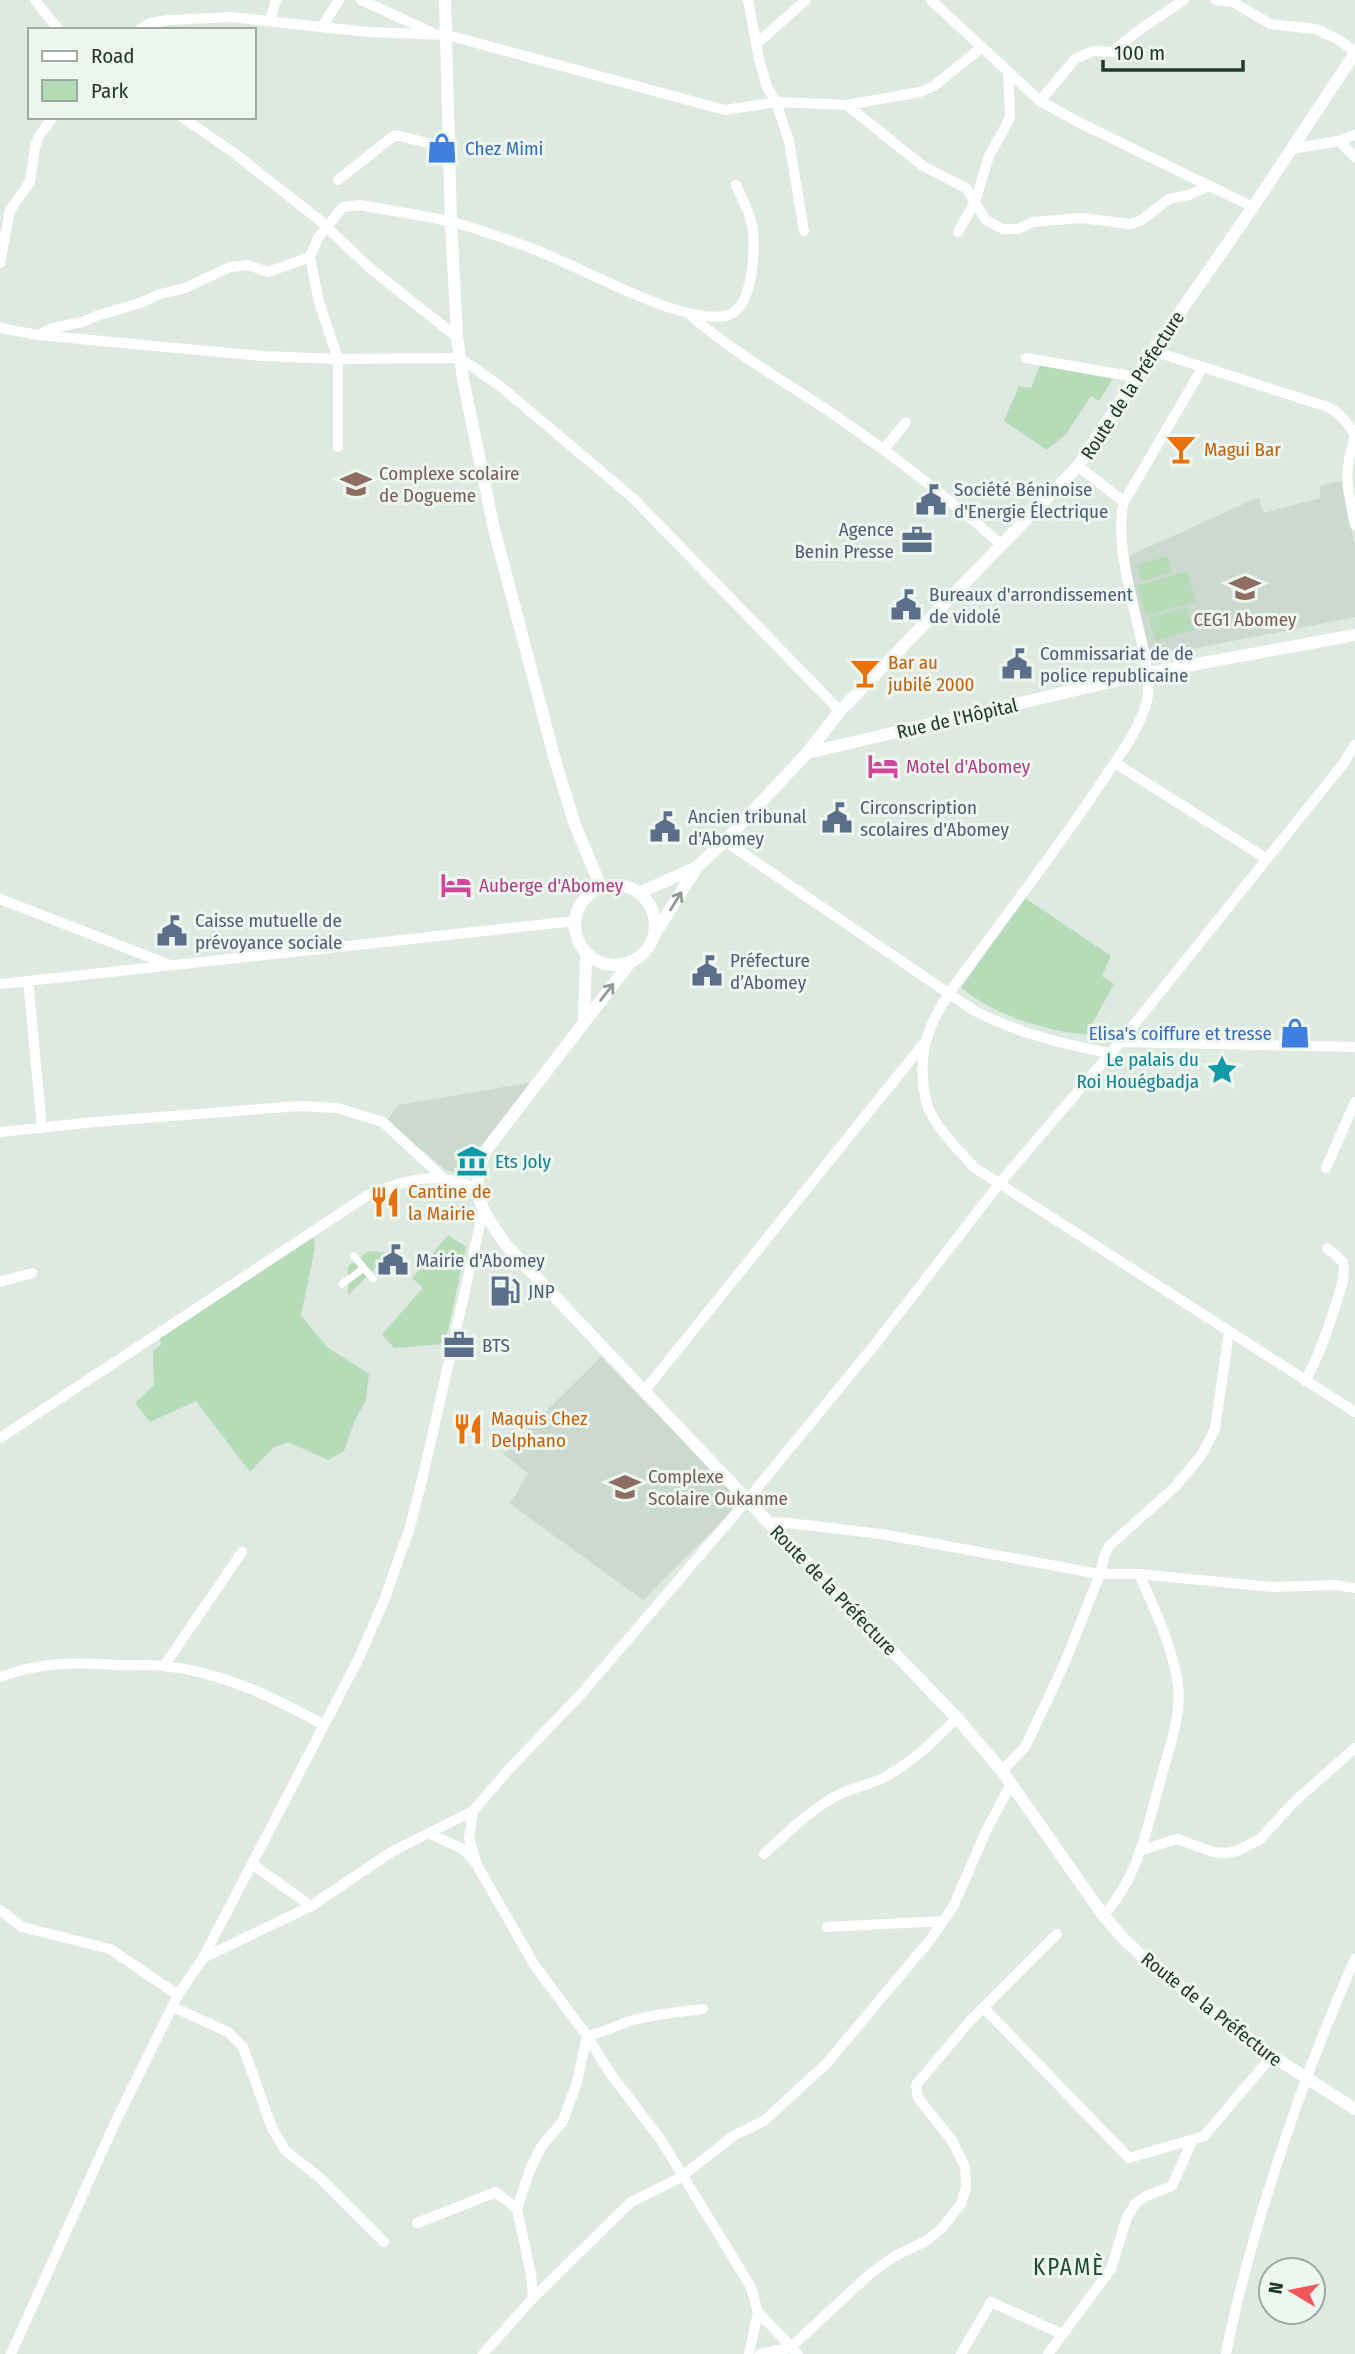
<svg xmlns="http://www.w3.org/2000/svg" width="1355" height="2354" font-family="'Fira Sans Condensed',sans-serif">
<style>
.built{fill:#ccd9d0}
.green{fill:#b6dbb7}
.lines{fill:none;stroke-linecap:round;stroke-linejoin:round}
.pedestrian{stroke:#fff;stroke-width:7}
.minor{stroke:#fff;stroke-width:10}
.tertiary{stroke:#fff;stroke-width:12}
.oneway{stroke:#909c95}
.labels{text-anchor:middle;stroke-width:6;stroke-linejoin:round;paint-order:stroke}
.shop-label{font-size:19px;fill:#366cbe;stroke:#eef6f0;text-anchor:start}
.street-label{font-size:19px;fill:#20392b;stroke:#eef6f0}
.food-label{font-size:19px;fill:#c56008;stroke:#eef6f0;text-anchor:start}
.education-label{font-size:19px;fill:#785e54;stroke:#eef6f0;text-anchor:start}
.service-label{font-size:19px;fill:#4e5e75;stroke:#eef6f0;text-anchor:start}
.hotel-label{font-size:19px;fill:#b23c85;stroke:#eef6f0;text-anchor:start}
.culture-label{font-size:19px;fill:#0d838f;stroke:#eef6f0;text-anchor:end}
.quarter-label{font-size:23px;letter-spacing:2px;fill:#1c4a33;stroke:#eef6f0}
</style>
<rect width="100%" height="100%" fill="#dee9e1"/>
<path class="built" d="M 1341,481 L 1355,545 L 1355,617 L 1151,657 L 1128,559 L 1133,554 L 1259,497 L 1263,513 L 1321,498 L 1319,486 Z
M 534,1082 L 465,1176 L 446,1170 L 387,1121 L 398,1105 Z
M 601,1357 L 743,1501 L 643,1600 L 510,1504 L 528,1473 L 503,1454 Z"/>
<path class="green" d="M 1040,365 L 1113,379 L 1099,401 L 1091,396 L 1066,434 L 1047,450 L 1004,421 L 1019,386 L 1031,388 Z
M 1167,556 L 1172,572 L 1142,581 L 1137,565 Z
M 1187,571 L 1196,601 L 1146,616 L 1137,586 Z
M 1187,607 L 1194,630 L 1156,641 L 1149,618 Z
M 1025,898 L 1111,956 L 1102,976 L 1114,984 L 1092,1024 L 1105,1033 C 1079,1040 1012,1020 989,1006 C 979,1001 970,994 961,988 Z
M 448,1235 L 466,1247 L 445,1344 L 394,1348 L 382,1334 L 423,1288 L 412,1278 Z
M 310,1236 L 314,1239 L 315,1248 L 301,1315 L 327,1347 L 369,1374 L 366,1400 L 355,1420 L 344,1451 L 328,1460 L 288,1442 L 273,1448 L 250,1472 L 196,1401 L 150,1422 L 135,1403 L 154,1385 L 153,1351 L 161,1345 L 159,1336 Z
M 369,1251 L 391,1253 L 348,1295 L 348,1266 Z"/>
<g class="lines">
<path class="pedestrian" d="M 354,1256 L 373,1279
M 342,1284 L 364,1268"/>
<path class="minor" d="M 35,0 L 59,30
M 361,0 L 431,32
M 748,0 L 759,59 L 767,87 L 776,102 L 789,141 L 804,231
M 931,0 L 1040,101 L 1082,124 L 1253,207
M 1215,0 L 1233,2 L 1270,24 L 1316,29 L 1337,39 L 1355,51
M 270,21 L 276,0
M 322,27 L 339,0
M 139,30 L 150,23 L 169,20 L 230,17 L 368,32 L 447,35 L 725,110 L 776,102 L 847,105 L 920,92 L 934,86 L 982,47
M 756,44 L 806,0
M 1040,101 L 1075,59 L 1093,51 L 1112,52 L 1139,30 L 1184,0
M 847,105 L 923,166 L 966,188 L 986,220 L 1003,229 L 1018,229 L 1033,222 L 1082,218 L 1130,224 L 1140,221 L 1169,199 L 1189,195 L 1209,186
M 182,117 L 234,153 L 318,219 L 371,269 L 457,337
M 1339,141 L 1355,157
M 1291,149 L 1339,141 L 1355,135
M 338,180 L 395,135 L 449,148
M 958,232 L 975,202 L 989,156 L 1010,118 L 1008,71
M 0,263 L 10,210 L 30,182 L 35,147 L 39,136 L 53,117
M 688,313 C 732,352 784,381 833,414 C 892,454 948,498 1002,545
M 0,328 L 38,335 L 262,356 L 338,359 L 460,358 L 500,386 L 634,499 L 840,711
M 38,335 L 53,328 L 83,322 L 96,316 L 140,303 L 160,294 L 185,288 L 230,267 L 248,265 L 268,272 L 310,257
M 1153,351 L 1328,407 C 1341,414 1348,423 1355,436 C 1343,475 1347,486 1355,525
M 1026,358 L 1136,377
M 1203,367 L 1124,502 C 1113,540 1136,613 1144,653 C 1147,670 1151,688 1146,705 C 1137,733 1117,759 1101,783 C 1062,842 1019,898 977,955 C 958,981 934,1010 926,1041 C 921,1060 922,1086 927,1104 C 933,1125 960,1152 975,1168 L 1355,1412
M 338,447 L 338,359 L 319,302 L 310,257 L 318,238 L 343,207 L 359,205 C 388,210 419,215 448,221 C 474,227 500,237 525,246 C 576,263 675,324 725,316 C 754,311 756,247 752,225 C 749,211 742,198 736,185
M 884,449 L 906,422
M 1078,466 L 1124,502
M 1115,763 L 1267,859
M 725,841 L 973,1010 C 1017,1033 1062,1044 1110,1053
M 0,899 L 170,965
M 28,981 L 42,1128
M 0,984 L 575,921
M 1120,1042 L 1355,1047
M 0,1132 L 95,1122 L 300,1106 L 337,1108 L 383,1122 L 444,1179
M 1326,1168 L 1355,1102
M 0,1282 L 32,1273
M 1305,1381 C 1319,1356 1327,1332 1336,1304 C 1340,1290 1346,1278 1343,1262 L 1327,1248
M 645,1390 L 925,1042
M 0,1438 L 368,1195 C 392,1186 418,1175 444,1179 C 455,1180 466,1185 477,1188
M 768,1522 L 788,1523 L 881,1534 L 1100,1574 L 1139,1574 L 1272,1587 L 1335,1585 L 1355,1588
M 164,1666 L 242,1552
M 0,1677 C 40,1662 74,1662 116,1665 C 132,1666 148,1664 164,1666 C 222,1672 273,1697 324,1725
M 1002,1771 L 1025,1747 L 1046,1703 L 1065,1662 L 1100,1574 L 1105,1554 L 1110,1545 L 1175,1487 L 1202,1454 L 1215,1429 L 1229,1332
M 473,1811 L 469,1838 L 477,1865 L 535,1966 L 587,2036 L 610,2073 L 661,2140 L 751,2287 L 758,2312 L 798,2354
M 430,1834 L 463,1849 L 475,1862
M 1141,1850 L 1177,1839 L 1213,1852 L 1225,1853 L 1237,1851 L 1260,1839 L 1295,1801 L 1355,1748
M 764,1854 C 786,1834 806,1814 831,1799 C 846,1789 865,1786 881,1779 C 911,1764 933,1741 957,1718
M 252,1864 L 311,1906
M 0,1910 L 22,1927 L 110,1949 L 178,1995
M 1103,1915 C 1138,1880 1148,1824 1161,1778 C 1169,1748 1182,1716 1178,1684 C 1172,1645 1155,1610 1139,1574
M 827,1927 L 943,1921
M 203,1958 L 311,1906 L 393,1851 L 473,1811 L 511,1767 L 582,1693 L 748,1499 L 873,1347 L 999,1184 L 1120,1042 L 1343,764 L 1355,745
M 173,2007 L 228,2032 L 243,2047 L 272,2128 L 285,2150 L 320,2178 L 384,2242
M 984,2008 L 1129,2158 L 1204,2136 L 1272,2056
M 417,2223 L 496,2192 L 517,2209
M 533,2298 L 531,2274 L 517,2209 L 529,2172 L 541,2147 L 563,2121 L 577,2082 L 587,2036 C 602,2033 615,2026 630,2021 C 654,2014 678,2012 703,2009
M 11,2354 L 114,2125 L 178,1995 L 203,1958 L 359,1658 L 385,1598 L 410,1527 L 423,1476 L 483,1211
M 483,2354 L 533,2298 L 631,2202 L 681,2177 L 733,2136 L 764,2121 L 827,2063 L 930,1940 L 953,1907 L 986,1831 L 1011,1784
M 749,2354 L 758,2312
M 760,2354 L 790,2348 L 872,2272 L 895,2256 L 928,2240 L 943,2227 L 961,2204 L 966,2188 L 965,2167 L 951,2139 L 918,2098 L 916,2085 L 968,2023 L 1057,1934
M 961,2354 L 991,2302 L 1062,2334
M 1048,2354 L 1111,2269 L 1127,2217 L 1136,2203 L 1146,2196 L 1172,2186 L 1193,2139
M 1226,2354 C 1234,2310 1246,2267 1258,2225 C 1285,2134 1316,2046 1355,1959"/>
<path class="tertiary" d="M 445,0 L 451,222 L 457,337 L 463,379 L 494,529 L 555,760 L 575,825 L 601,887
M 807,753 L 1148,673 L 1355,635
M575 925a40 40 0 1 1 80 0a40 40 0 1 1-80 0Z
M 639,893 L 697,867
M 654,935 L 697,867 L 725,841 L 807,753 L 840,711 L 1078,466 L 1153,351 L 1253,207 L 1355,53
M 629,964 L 486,1150 C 468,1194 481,1208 506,1245 L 768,1522 L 957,1718 L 1002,1771 L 1103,1915 L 1122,1937 L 1149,1963 L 1272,2056 L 1355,2109
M 584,1021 L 586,954"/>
</g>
<defs><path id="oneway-shaft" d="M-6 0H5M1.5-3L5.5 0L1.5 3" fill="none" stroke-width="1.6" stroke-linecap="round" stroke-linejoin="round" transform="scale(1.75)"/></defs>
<g class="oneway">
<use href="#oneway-shaft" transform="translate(676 901) rotate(-58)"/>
<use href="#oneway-shaft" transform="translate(607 992) rotate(-52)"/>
</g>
<defs>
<g id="shop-bare" transform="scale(2.415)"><path d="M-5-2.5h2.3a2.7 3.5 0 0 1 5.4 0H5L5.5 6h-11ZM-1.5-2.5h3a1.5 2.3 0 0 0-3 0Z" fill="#3f7fe0" stroke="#eef6f0" stroke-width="2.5" paint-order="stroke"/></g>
<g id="bar-bare" transform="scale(2.415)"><path d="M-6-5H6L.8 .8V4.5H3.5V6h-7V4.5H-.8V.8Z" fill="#e8710a" stroke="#eef6f0" stroke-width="2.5" paint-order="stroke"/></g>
<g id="school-bare" transform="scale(2.415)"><path d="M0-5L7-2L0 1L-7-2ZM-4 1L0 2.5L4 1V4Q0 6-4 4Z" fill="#8d6e63" stroke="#eef6f0" stroke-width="2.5" paint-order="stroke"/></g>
<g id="civic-bare" transform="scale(2.415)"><path d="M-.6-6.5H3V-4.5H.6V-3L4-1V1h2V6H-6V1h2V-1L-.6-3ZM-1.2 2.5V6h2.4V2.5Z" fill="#5c6f8a" stroke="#eef6f0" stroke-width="2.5" paint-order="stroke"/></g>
<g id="office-bare" transform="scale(2.415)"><path d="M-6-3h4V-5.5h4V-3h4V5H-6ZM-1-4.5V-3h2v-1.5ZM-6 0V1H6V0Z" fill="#5c6f8a" stroke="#eef6f0" stroke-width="2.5" paint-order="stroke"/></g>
<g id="hotel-bare" transform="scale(2.415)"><path d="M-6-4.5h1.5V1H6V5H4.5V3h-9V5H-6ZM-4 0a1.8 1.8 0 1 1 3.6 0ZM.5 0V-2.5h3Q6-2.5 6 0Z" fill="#d1479c" stroke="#eef6f0" stroke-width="2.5" paint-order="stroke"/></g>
<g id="sight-bare" transform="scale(2.415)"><path d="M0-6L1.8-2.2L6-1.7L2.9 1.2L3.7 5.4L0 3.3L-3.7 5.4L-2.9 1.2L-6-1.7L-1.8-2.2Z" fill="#0f9aa8" stroke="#eef6f0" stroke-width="2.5" paint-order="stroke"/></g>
<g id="museum-bare" transform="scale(2.415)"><path d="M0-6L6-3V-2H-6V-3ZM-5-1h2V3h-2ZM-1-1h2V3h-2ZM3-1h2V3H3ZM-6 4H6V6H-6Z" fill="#0f9aa8" stroke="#eef6f0" stroke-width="2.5" paint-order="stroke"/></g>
<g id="restaurant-bare" transform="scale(2.415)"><path d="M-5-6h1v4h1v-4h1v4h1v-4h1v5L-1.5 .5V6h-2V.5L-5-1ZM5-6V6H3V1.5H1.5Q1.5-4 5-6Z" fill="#e8710a" stroke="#eef6f0" stroke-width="2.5" paint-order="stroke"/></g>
<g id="fuel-bare" transform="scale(2.415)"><path d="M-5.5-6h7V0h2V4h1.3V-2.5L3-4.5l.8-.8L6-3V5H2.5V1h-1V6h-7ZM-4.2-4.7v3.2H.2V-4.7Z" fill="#5c6f8a" stroke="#eef6f0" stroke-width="2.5" paint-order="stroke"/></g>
</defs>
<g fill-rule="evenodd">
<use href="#shop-bare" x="442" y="148"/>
<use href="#bar-bare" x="1181" y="449"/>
<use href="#school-bare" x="356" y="484"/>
<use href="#civic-bare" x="931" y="500"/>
<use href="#office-bare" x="917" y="540"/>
<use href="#school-bare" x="1245" y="588"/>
<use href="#civic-bare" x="906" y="605"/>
<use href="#civic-bare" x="1017" y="664"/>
<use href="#bar-bare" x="865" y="673"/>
<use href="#hotel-bare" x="883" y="766"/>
<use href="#civic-bare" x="837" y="818"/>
<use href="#civic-bare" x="665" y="827"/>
<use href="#hotel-bare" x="456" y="885"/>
<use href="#civic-bare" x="172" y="931"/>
<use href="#civic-bare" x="707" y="971"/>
<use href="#shop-bare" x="1295" y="1033"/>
<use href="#sight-bare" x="1222" y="1070"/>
<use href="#museum-bare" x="472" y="1161"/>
<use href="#restaurant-bare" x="385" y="1202"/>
<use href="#civic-bare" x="393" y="1260"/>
<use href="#fuel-bare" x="505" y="1291"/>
<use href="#office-bare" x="459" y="1345"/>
<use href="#restaurant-bare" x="468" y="1429"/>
<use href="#school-bare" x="625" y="1487"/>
</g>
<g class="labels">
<g class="shop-label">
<text x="465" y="155">Chez Mimi</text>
<text x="1272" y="1040" text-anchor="end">Elisa's coiffure et tresse</text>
</g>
<g class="street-label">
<text transform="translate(1132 385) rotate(-57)" y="7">Route de la Préfecture</text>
<text transform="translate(957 718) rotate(-13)" y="7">Rue de l'Hôpital</text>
<text transform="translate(834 1590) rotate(46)" y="7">Route de la Préfecture</text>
<text transform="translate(1212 2009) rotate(38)" y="7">Route de la Préfecture</text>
</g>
<g class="food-label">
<text x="1204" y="456">Magui Bar</text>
<text x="888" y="669">Bar au<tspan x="888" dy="22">jubilé 2000</tspan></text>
<text x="408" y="1198">Cantine de<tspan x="408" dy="22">la Mairie</tspan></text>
<text x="491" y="1425">Maquis Chez<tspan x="491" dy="22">Delphano</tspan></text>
</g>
<g class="education-label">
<text x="379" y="480">Complexe scolaire<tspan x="379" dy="22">de Dogueme</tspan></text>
<text x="1245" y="626" text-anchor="middle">CEG1 Abomey</text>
<text x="648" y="1483">Complexe<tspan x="648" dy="22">Scolaire Oukanme</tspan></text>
</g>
<g class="service-label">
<text x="954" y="496">Société Béninoise<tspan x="954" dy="22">d'Energie Électrique</tspan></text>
<text x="894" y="536" text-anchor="end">Agence<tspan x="894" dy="22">Benin Presse</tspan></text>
<text x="929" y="601">Bureaux d'arrondissement<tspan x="929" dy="22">de vidolé</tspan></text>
<text x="1040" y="660">Commissariat de de<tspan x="1040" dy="22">police republicaine</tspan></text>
<text x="860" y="814">Circonscription<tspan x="860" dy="22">scolaires d'Abomey</tspan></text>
<text x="688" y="823">Ancien tribunal<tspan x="688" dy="22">d'Abomey</tspan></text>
<text x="195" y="927">Caisse mutuelle de<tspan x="195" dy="22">prévoyance sociale</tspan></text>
<text x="730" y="967">Préfecture<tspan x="730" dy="22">d’Abomey</tspan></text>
<text x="416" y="1267">Mairie d'Abomey</text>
<text x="528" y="1298">JNP</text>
<text x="482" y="1352">BTS</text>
</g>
<g class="hotel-label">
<text x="906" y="773">Motel d'Abomey</text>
<text x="479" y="892">Auberge d'Abomey</text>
</g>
<g class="culture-label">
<text x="1199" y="1066">Le palais du<tspan x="1199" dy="22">Roi Houégbadja</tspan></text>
<text x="495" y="1168" text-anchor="start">Ets Joly</text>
</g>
<g class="quarter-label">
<text x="1069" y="2275">KPAMÈ</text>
</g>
</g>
<rect x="28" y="28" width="228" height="91" fill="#eef6f0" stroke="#9caaa1" stroke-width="2"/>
<rect x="42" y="51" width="35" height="10" fill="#ffffff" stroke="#9caaa1" stroke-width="2"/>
<text x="91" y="63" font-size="21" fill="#20392b">Road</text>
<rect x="42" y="80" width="35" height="21" fill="#b6dbb7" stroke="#9caaa1" stroke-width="2"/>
<text x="91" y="98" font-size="21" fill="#20392b">Park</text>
<g transform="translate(1292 2291) rotate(280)"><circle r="33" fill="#eef6f0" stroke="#9caaa1" stroke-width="2"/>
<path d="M0-5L12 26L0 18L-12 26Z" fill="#f05558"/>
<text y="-10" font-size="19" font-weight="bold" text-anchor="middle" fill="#20392b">N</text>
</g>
<path d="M1103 60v10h140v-10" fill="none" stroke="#20392b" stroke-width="3.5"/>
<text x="1114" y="60" font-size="21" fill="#20392b" stroke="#eef6f0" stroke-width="5" paint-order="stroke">100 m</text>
</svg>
